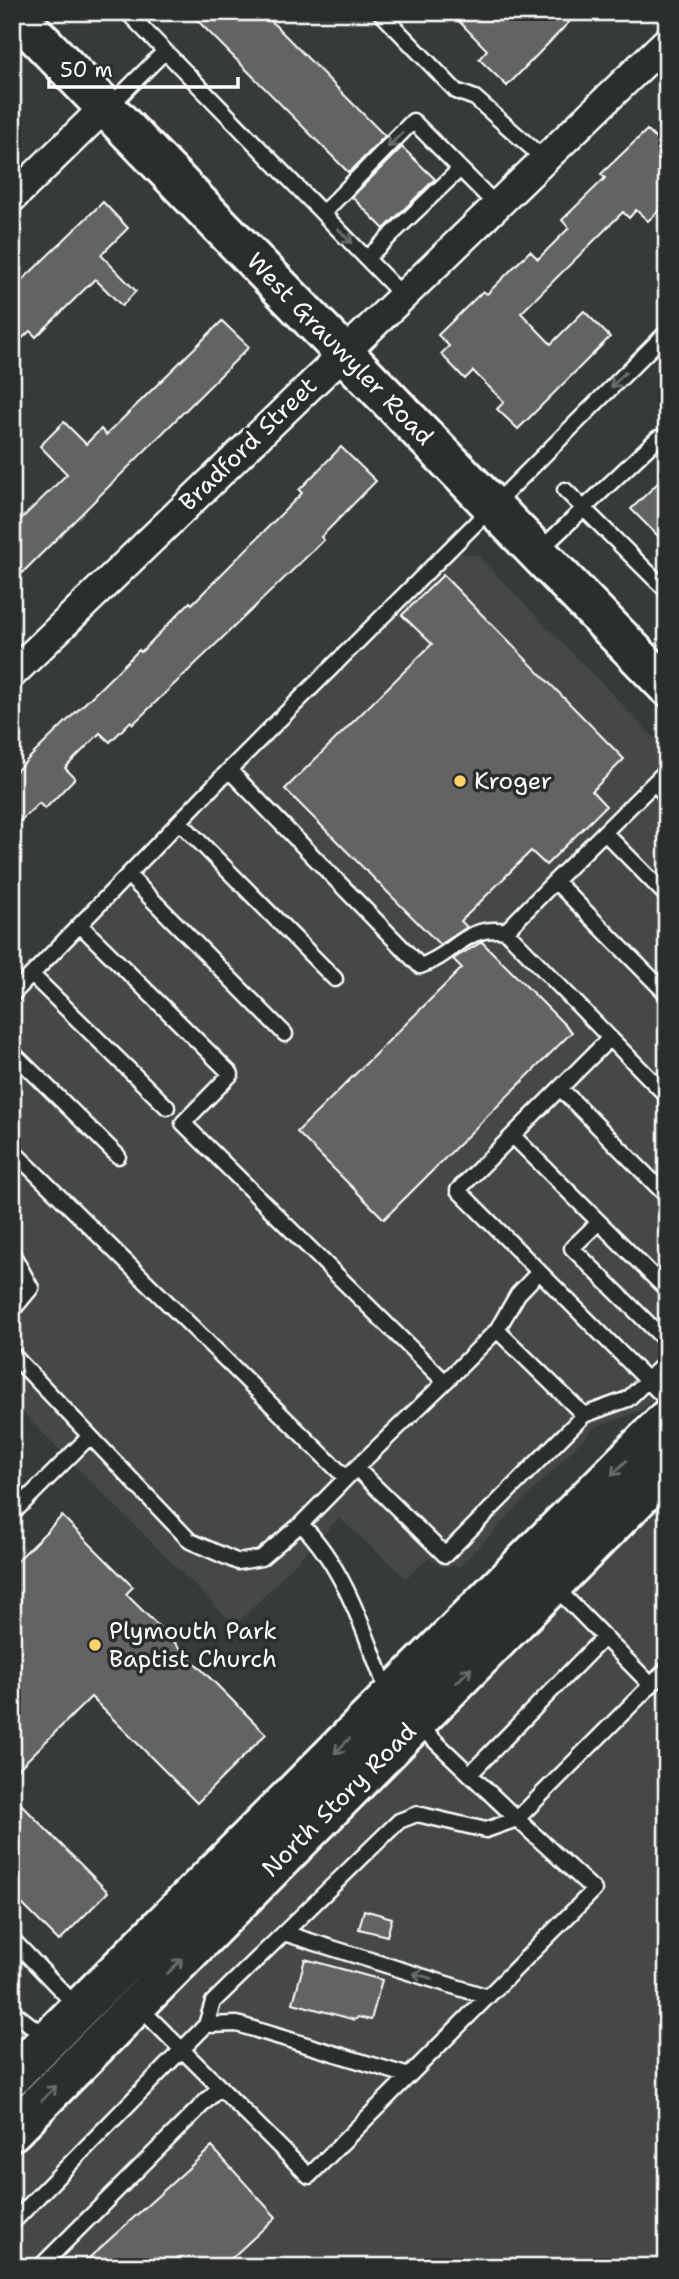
<svg xmlns="http://www.w3.org/2000/svg" width="679" height="2279" font-family="'Shantell Sans',sans-serif">
<style>
.built{fill:#444748}
.building{fill:#636465;stroke:#fff;stroke-width:2}
.lines{fill:none;stroke-linecap:round;stroke-linejoin:round}
.lane-casing{stroke:#fff;stroke-width:19}
.street-casing{stroke:#fff;stroke-width:33}
.secondary-casing{stroke:#fff;stroke-width:44}
.lane{stroke:#2a2d2e;stroke-width:14}
.street{stroke:#2a2d2e;stroke-width:28}
.secondary{stroke:#2a2d2e;stroke-width:38}
.oneway{stroke:#6a6c6d}
.poi-dot{fill:#ffd166;stroke:#2a2d2e;stroke-width:2.5}
.labels{text-anchor:middle;stroke-width:7;stroke-linejoin:round;paint-order:stroke}
.street-label{font-size:24px;fill:#fff;stroke:#2a2d2e}
.poi-label{font-size:24px;fill:#fff;stroke:#2a2d2e;text-anchor:start}
</style>
<rect width="100%" height="100%" fill="#373a3b"/>
<filter id="ink" filterUnits="userSpaceOnUse"><feTurbulence type="fractalNoise" baseFrequency=".0143" numOctaves="2"/><feDisplacementMap in="SourceGraphic" scale="14" xChannelSelector="R" yChannelSelector="G"/><feConvolveMatrix kernelMatrix="1 2 1 2 8 2 1 2 1" color-interpolation-filters="sRGB"/></filter>
<g filter="url(#ink)">
<path class="built" d="M 461,553 L 477,555 L 667,751 L 667,1385 L 642,1410 L 594,1428 L 460,1566 L 441,1567 L 429,1558 L 406,1578 L 339,1518 L 235,1626 L 12,1402 L 12,980 L 437,554 Z
M 667,1501 L 667,2267 L 12,2267 L 12,2162 Z"/>
<path class="building" d="M 189,12 L 262,12 L 385,136 L 349,173 Z
M 450,12 L 579,12 L 507,86 L 479,59 L 487,50 Z
M 647,130 L 667,150 L 667,203 L 648,221 L 636,210 L 629,218 L 623,212 L 521,313 L 551,344 L 584,311 L 610,337 L 518,429 L 497,409 L 504,402 L 473,371 L 465,379 L 441,354 L 449,346 L 438,335 L 483,291 L 487,294 L 530,251 L 538,259 L 569,228 L 562,220 L 605,178 L 601,174 Z
M 402,147 L 435,179 L 384,229 L 352,197 Z
M 103,202 L 128,228 L 101,255 L 136,291 L 122,306 L 95,279 L 36,337 L 30,331 L 12,348 L 12,290 Z
M 222,321 L 249,347 L 12,583 L 12,528 L 67,474 L 40,446 L 64,422 L 86,444 L 101,429 L 106,435 Z
M 341,447 L 376,481 L 321,537 L 324,540 L 133,724 L 131,721 L 110,742 L 100,733 L 65,768 L 75,778 L 45,809 L 39,803 L 12,829 L 12,775 L 139,650 L 141,652 L 190,602 L 192,604 L 302,493 L 299,490 Z
M 667,474 L 667,545 L 631,509 Z
M 443,575 L 624,759 L 592,791 L 606,806 L 546,865 L 531,851 L 461,921 L 467,927 L 440,945 L 285,789 L 432,644 L 402,615 Z
M 482,942 L 572,1032 L 384,1219 L 297,1132 L 462,968 L 453,959 Z
M 62,1516 L 133,1587 L 126,1594 L 266,1734 L 197,1803 L 91,1697 L 12,1775 L 12,1566 Z
M 12,1795 L 108,1892 L 59,1941 L 12,1894 Z
M 364,1910 L 392,1918 L 387,1936 L 359,1929 Z
M 305,1959 L 382,1980 L 371,2020 L 358,2017 L 355,2020 L 293,2003 Z
M 212,2147 L 276,2217 L 222,2267 L 79,2267 Z"/>
<g class="lines">
<g class="lane-casing">
<path id="lane" d="M 127,12 L 403,296
M 380,12 L 456,91 L 475,98 L 544,159
M 108,108 L 165,51
M 323,213 L 413,121 L 496,205
M 367,258 L 460,169
M 565,490 L 667,591
M 539,551 L 658,438
M 229,770 L 420,966 C 455,955 465,924 506,931 L 555,881 L 667,994
M 654,783 L 667,796
M 180,822 L 335,979
M 604,832 L 667,896
M 128,875 L 285,1034
M 555,881 L 667,770
M 80,925 L 231,1074 L 183,1123 L 445,1382 L 497,1330 L 584,1415 L 445,1555 L 356,1468 L 301,1524
M 506,931 L 610,1038 L 560,1088 L 667,1196
M 32,975 L 167,1107
M 12,995 L 229,770 L 667,332
M 610,1038 L 667,1096
M 12,1052 L 118,1156
M 560,1088 L 458,1190 L 667,1400
M 513,1136 L 667,1290
M 12,1150 L 346,1478
M 599,1222 L 572,1248 L 667,1342
M 12,1253 L 31,1288 L 12,1311
M 497,1330 L 518,1294 L 539,1272
M 12,1354 L 190,1541 L 238,1562 L 261,1558 L 301,1524 C 346,1569 365,1635 388,1693
M 584,1415 L 628,1399 L 667,1361
M 356,1468 L 445,1382
M 12,1514 L 90,1436
M 554,1586 L 651,1685
M 416,1723 L 517,1819 L 667,1669
M 470,1774 L 604,1637
M 284,1933 L 488,1997
M 12,1939 L 78,2008
M 137,2005 L 309,2176 L 594,1890 L 517,1819 L 486,1830 L 417,1814 L 399,1821 L 213,2002 L 206,2025
M 12,2011 L 47,2038
M 12,2223 L 206,2025 L 237,2024 L 409,2076
M 40,2267 L 220,2087"/>
</g>
<g class="street-casing">
<path id="street" d="M 12,198 L 105,107
M 12,674 L 667,41"/>
</g>
<g class="secondary-casing">
<path id="secondary" d="M 13,12 L 667,686
M 12,2076 L 667,1419
M 12,2131 L 667,1469"/>
</g>
<use href="#lane" class="lane"/>
<use href="#street" class="street"/>
<use href="#secondary" class="secondary"/>
</g>
<defs><path id="oneway-shaft" d="M-6 0H5M1.5-3L5.5 0L1.5 3" fill="none" stroke-width="1.6" stroke-linecap="round" stroke-linejoin="round" transform="scale(1.75)"/></defs>
<g class="oneway">
<use href="#oneway-shaft" transform="translate(395 140) rotate(135)"/>
<use href="#oneway-shaft" transform="translate(345 236) rotate(46)"/>
<use href="#oneway-shaft" transform="translate(618 380) rotate(135)"/>
<use href="#oneway-shaft" transform="translate(619 1468) rotate(135)"/>
<use href="#oneway-shaft" transform="translate(464 1675) rotate(-45)"/>
<use href="#oneway-shaft" transform="translate(342 1746) rotate(135)"/>
<use href="#oneway-shaft" transform="translate(175 1966) rotate(-45)"/>
<use href="#oneway-shaft" transform="translate(423 1976) rotate(-163)"/>
<use href="#oneway-shaft" transform="translate(49 2093) rotate(-46)"/>
</g>
</g>
<g class="poi-dot">
<circle cx="460" cy="781" r="7"/>
<circle cx="95" cy="1645" r="7"/>
</g>
<g class="labels">
<g class="street-label">
<text transform="translate(340 349) rotate(46)" y="8">West Grauwyler Road</text>
<text transform="translate(248 444) rotate(-44)" y="8">Bradford Street</text>
<text transform="translate(339 1800) rotate(-45)" y="8">North Story Road</text>
</g>
<g class="poi-label">
<text x="474" y="789">Kroger</text>
<text x="109" y="1639">Plymouth Park<tspan x="109" dy="28">Baptist Church</tspan></text>
</g>
</g>
<rect width="679" height="2279" fill="none" stroke="#2a2d2e" stroke-width="42"/>
<rect x="21" y="21" width="637" height="2237" fill="none" stroke="#fff" stroke-width="2.5" filter="url(#ink)"/>
<path d="M49 77v10h189v-10" fill="none" stroke="#ffffff" stroke-width="3.5"/>
<text x="60" y="77" font-size="21" fill="#ffffff" stroke="#2a2d2e" stroke-width="5" paint-order="stroke">50 m</text>
</svg>
